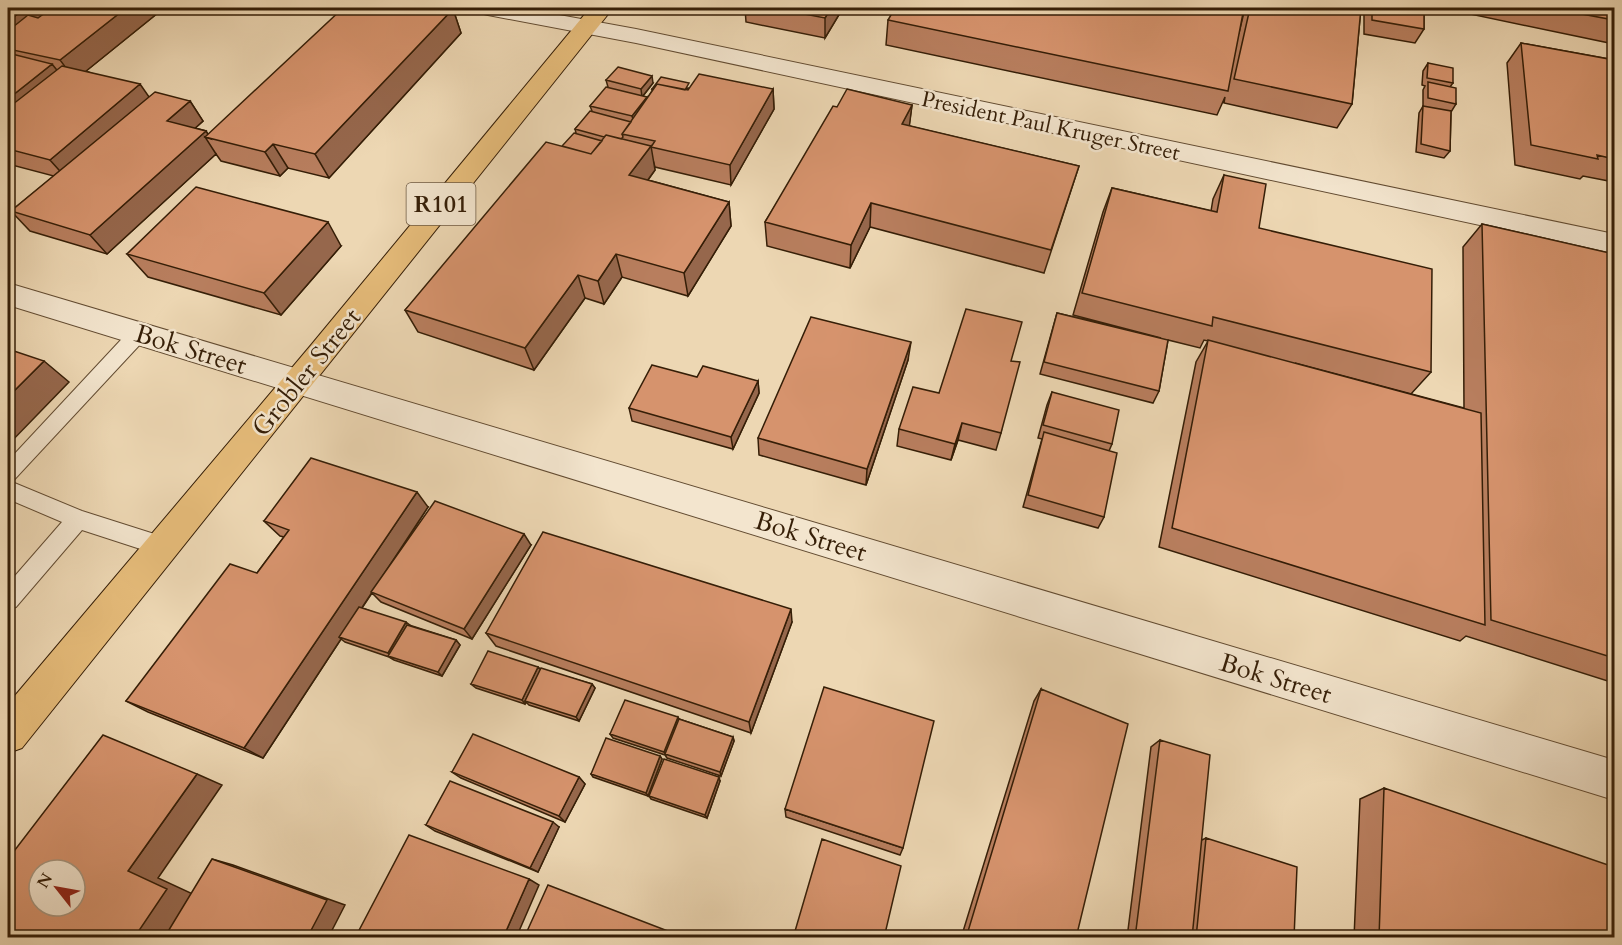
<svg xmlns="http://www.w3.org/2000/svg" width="1622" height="945" font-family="Cardo,serif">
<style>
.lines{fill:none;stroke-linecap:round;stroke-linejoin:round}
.lane-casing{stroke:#634c32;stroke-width:2}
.street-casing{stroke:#634c32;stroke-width:2}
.primary-casing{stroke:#351e07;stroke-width:2}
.lane{fill:#f3e5ce;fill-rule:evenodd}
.street{fill:#f3e5ce;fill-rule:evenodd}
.primary{fill:#e6bc7a;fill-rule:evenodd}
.wall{fill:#b87e5e;stroke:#351e07;stroke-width:1.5}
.shaded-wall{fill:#96674c;stroke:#351e07;stroke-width:1.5}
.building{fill:#d6936d;stroke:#351e07;stroke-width:1.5;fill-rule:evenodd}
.labels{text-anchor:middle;stroke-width:5;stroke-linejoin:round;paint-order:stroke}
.far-street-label{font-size:22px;fill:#351e07;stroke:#f3e5ce}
.shield{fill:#f3e5ce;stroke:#6e5a43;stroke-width:1.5}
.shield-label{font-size:24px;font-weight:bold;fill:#351e07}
.street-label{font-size:26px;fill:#351e07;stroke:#f3e5ce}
</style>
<rect width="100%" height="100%" fill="#edd7b3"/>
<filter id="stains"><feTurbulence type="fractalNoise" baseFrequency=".00333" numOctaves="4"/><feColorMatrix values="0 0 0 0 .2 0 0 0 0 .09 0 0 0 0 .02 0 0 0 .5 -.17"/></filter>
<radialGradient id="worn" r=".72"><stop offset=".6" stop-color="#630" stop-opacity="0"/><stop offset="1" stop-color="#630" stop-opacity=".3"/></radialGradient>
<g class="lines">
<g class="lane-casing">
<path id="lane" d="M 139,326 L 146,328 L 148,333 L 146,338 L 12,482 L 82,511 L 170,539 L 173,546 L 170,553 L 162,556 L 82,530 L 16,607 L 8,610 L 8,584 L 62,522 L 8,499 L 8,461 L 132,328 Z"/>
</g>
<g class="street-casing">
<path id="street" d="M 477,8 L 521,8 L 636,29 L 1614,234 L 1614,254 L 636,43 L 488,15 L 480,13 Z
M 8,283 L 1614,760 L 1614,800 L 8,305 Z"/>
</g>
<g class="primary-casing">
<path id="primary" d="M 590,8 L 613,8 L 22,748 L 8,753 L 8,704 L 312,344 Z"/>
</g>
<use href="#lane" class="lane"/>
<use href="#street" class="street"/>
<use href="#primary" class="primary"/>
</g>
<path class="wall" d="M 8,8 L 164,8 L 86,71 L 149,97 L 190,101 L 203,121 L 195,128 L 206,131 L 208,135 L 453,9 L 461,33 L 329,178 L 288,168 L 280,176 L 221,161 L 216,154 L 107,254 L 30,231 L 11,211 L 54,176 L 8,164 Z
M 745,8 L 843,8 L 825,38 L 746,22 Z
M 1245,8 L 1361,8 L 1352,104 L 1337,128 L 1224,103 L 1225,97 L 1217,115 L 886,45 L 888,20 L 1239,33 Z
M 1364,8 L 1424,8 L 1424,29 L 1415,43 L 1364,34 Z
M 1451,8 L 1614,8 L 1614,44 L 1451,10 Z
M 1521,43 L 1614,60 L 1614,182 L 1583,176 L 1580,179 L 1515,165 L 1507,63 Z
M 1428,63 L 1453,83 L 1450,87 L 1456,104 L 1451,112 L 1450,151 L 1444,158 L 1416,152 L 1419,113 L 1423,106 L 1423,90 L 1425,86 L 1422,85 L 1423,71 Z
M 606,80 L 653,83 L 643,96 L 647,99 L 652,91 L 652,89 L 690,88 L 773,89 L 774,109 L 731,185 L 655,167 L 653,160 L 655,170 L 648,180 L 729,202 L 731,226 L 688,296 L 622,277 L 604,304 L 585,298 L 534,370 L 418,332 L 405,310 L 576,133 L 575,129 L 592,111 L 590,106 L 608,87 Z
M 912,105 L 909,126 L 1079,166 L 1044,273 L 870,227 L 850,268 L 767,246 L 765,222 L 837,107 Z
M 1224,175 L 1259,228 L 1431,372 L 1411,394 L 1295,363 L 1464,408 L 1463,247 L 1482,224 L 1614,254 L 1614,683 L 1466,636 L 1460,641 L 1159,547 L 1196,362 L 1208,341 L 1204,340 L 1200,348 L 1168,340 L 1159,391 L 1153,403 L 1040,374 L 1057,313 L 1161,338 L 1073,315 L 1103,212 L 1112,188 L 1211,211 L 1213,199 Z
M 341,246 L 281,315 L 148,277 L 127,254 Z
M 908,360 L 866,485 L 759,455 L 758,438 Z
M 1011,361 L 1001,433 L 996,450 L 958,440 L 951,460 L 897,446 L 899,429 L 939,393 Z
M 697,377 L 758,381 L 759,393 L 733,449 L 632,421 L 629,408 Z
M 1052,392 L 1112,444 L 1109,451 L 1104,517 L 1098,528 L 1023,507 L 1042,439 L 1038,438 L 1047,405 Z
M 428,507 L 396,557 L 531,545 L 472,639 L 381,602 L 372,593 L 362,608 L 409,625 L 456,640 L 460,645 L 442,676 L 394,660 L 389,657 L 345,642 L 341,639 L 263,758 L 148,712 L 126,701 L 257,573 L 284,537 L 280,536 L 264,521 Z
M 792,622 L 751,733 L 496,646 L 486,633 Z
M 538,667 L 540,669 L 592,684 L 595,688 L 579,721 L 529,705 L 526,702 L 525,704 L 476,688 L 471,684 Z
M 1041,689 L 1076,938 L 961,938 L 1034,701 Z
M 679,719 L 733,737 L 734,741 L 721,776 L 667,758 L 665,755 L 613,738 L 610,734 Z
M 1160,740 L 1202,840 L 1206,838 L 1294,938 L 1127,938 L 1151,747 Z
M 660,756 L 662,759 L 648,796 L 593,777 L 591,774 Z
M 452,772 L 579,777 L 585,784 L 565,822 L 461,778 Z
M 720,781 L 707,818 L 651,799 L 649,796 Z
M 1384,788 L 1614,938 L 1354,938 L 1360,799 Z
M 785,809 L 903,848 L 900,855 L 786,817 Z
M 426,825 L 559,827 L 538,872 L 435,831 Z"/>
<path class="shaded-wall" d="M 26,8 L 77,8 L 8,49 L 8,21 Z
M 126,8 L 164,8 L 75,80 L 60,60 Z
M 831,8 L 843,8 L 825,38 L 825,18 Z
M 453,9 L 461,33 L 329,178 L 315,154 Z
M 52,64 L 68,84 L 8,133 L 8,99 Z
M 652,76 L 653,83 L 642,97 L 641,89 Z
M 140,84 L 154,104 L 67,179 L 50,160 Z
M 773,89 L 774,109 L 731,185 L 730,165 Z
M 647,97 L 648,105 L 634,123 L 632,116 Z
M 190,101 L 203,121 L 181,141 L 167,121 Z
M 912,105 L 909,129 L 902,124 Z
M 206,131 L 211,139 L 205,137 L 216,154 L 107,254 L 90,235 Z
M 273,144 L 288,168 L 280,176 L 265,152 Z
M 651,146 L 655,170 L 634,199 L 629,175 Z
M 729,202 L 731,226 L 688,296 L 684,273 Z
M 871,203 L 870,227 L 850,268 L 851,245 Z
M 328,222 L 341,246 L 281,315 L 264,293 Z
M 616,254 L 622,277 L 604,304 L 598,281 Z
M 578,275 L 585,298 L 534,370 L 525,348 Z
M 911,342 L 908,360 L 866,485 L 867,469 Z
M 44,361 L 69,382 L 8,445 L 8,397 Z
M 758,381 L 759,393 L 733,449 L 731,437 Z
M 962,423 L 958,440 L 951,460 L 955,444 Z
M 417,492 L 428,507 L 342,638 L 339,637 L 341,639 L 263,758 L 244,748 Z
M 524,534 L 531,545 L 472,639 L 464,629 Z
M 791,609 L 792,622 L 751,733 L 749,722 Z
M 406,622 L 411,626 L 393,658 L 388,653 Z
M 456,640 L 460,645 L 442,676 L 438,672 Z
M 538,667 L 542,671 L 525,701 L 526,702 L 525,704 L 522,700 Z
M 592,684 L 595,688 L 579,721 L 576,717 Z
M 678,717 L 680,721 L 666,755 L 664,752 Z
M 733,737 L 734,741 L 721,776 L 720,772 Z
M 660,756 L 662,759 L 648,796 L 646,793 Z
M 197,774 L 222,785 L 158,878 L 195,895 L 168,938 L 134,938 L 128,871 Z
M 579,777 L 585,784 L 565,822 L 559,816 Z
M 719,777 L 720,781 L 707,818 L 705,815 Z
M 553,822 L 559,827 L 538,872 L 530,868 Z
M 212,859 L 233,865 L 345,905 L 328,938 L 307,938 Z
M 529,879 L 539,885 L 516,938 L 503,938 Z"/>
<path class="building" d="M 8,8 L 26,8 L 8,21 Z
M 52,8 L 126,8 L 60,60 L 8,49 L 8,31 L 28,15 L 38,18 Z
M 343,8 L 447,8 L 453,9 L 315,154 L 273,144 L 265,152 L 205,137 Z
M 773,8 L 831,8 L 825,18 Z
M 895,8 L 1244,8 L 1228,91 L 888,20 Z
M 1250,8 L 1361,8 L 1352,104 L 1234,79 Z
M 1372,8 L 1424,8 L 1424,29 L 1372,20 Z
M 1550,8 L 1614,8 L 1614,20 Z
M 1521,43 L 1614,60 L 1614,159 L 1597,155 L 1598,159 L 1531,145 Z
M 8,53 L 52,64 L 8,99 Z
M 1428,63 L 1453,68 L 1453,83 L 1427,78 Z
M 62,66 L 140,84 L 50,160 L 8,149 L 8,108 Z
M 618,67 L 652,76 L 641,89 L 606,80 Z
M 699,74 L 773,89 L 730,165 L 651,147 L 655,141 L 622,134 L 657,84 L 688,90 Z
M 661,77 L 689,83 L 685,90 L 657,84 L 653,89 L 652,89 Z
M 1428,82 L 1456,88 L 1456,104 L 1428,98 Z
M 606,87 L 647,97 L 632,116 L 590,106 Z
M 847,89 L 912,105 L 902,124 L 1079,166 L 1051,250 L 871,203 L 851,245 L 765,222 L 833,106 L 837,107 Z
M 155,92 L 190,101 L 167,121 L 206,131 L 90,235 L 11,211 Z
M 1423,106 L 1451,111 L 1450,151 L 1421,144 Z
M 590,111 L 631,122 L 622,134 L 623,137 L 621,139 L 606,135 L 604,137 L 575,129 Z
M 574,133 L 602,141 L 591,154 L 562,146 Z
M 606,135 L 651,146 L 629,175 L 729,202 L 684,273 L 616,254 L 598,281 L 578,275 L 525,348 L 405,310 L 546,142 L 591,154 Z
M 1224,175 L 1266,184 L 1259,228 L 1432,269 L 1431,372 L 1213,317 L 1212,326 L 1082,293 L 1112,188 L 1217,212 Z
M 196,187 L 328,222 L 264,293 L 127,254 Z
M 1482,224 L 1614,254 L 1614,658 L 1491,620 Z
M 966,309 L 1022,322 L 1011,361 L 1020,362 L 1001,433 L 962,423 L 955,444 L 899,429 L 913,387 L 939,393 Z
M 1057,313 L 1168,340 L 1159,391 L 1044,362 Z
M 811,317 L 911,342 L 867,469 L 758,438 Z
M 1208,340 L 1481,413 L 1485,625 L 1172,528 Z
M 8,349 L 44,361 L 8,397 Z
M 652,365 L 697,377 L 703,366 L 758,381 L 731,437 L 629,408 Z
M 1052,392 L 1119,410 L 1112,444 L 1043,425 Z
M 1044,432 L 1117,453 L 1104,517 L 1028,495 Z
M 311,458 L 417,492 L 244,748 L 126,701 L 230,564 L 257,573 L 289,530 L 264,521 Z
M 435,501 L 524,534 L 464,629 L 371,592 Z
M 543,532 L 791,609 L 749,722 L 486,633 Z
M 359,607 L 406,622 L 388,653 L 339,637 Z
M 407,625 L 456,640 L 438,672 L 388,656 Z
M 488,651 L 538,667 L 522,700 L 471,684 Z
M 541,668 L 592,684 L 576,717 L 525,701 Z
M 824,687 L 934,721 L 903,848 L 785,809 Z
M 1041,689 L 1128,724 L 1076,938 L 966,938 Z
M 625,700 L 678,717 L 664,752 L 610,734 Z
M 679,719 L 733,737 L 720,772 L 665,754 Z
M 473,734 L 579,777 L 559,816 L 452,772 Z
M 103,735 L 197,774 L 128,871 L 167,889 L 134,938 L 8,938 L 8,859 ZM 39,870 L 75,870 L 75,906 L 39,906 Z
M 606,738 L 660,756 L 646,793 L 591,774 Z
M 1160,740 L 1210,755 L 1192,938 L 1135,938 Z
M 664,759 L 719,777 L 705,815 L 649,796 Z
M 450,781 L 553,822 L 530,868 L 426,825 Z
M 1384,788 L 1614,867 L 1614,938 L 1379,938 Z
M 409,835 L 529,879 L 503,938 L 355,938 Z
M 1206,838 L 1297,867 L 1294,938 L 1196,938 Z
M 822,839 L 901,866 L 884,938 L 793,938 Z
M 212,859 L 327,900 L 307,938 L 164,938 Z
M 548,885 L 686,938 L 524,938 Z"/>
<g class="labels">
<g class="far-street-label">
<text transform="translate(1051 125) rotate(12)" y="8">President Paul Kruger Street</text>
</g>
<rect class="shield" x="406.5" y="183" width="69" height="42" rx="4.5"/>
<g class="shield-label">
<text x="441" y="212">R101</text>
</g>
<g class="street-label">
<text transform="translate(191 349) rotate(17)" y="9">Bok Street</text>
<text transform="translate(306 372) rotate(-51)" y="9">Grobler Street</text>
<text transform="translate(811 536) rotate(17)" y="9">Bok Street</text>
<text transform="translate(1276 678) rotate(17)" y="9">Bok Street</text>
</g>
</g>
<rect width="1622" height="945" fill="none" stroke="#edd7b3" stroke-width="30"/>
<rect x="9" y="9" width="1604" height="927" fill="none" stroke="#351e07" stroke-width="3"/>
<rect x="15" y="15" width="1592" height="915" fill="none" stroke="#351e07" stroke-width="1.5"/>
<g transform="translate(57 888) rotate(301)"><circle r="28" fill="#f3e5ce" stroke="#a7957e" stroke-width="1.5"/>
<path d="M0-4.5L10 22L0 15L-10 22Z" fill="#8f2418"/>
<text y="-9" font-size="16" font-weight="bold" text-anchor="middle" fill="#351e07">N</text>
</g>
<rect width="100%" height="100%" filter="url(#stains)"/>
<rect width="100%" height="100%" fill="url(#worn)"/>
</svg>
